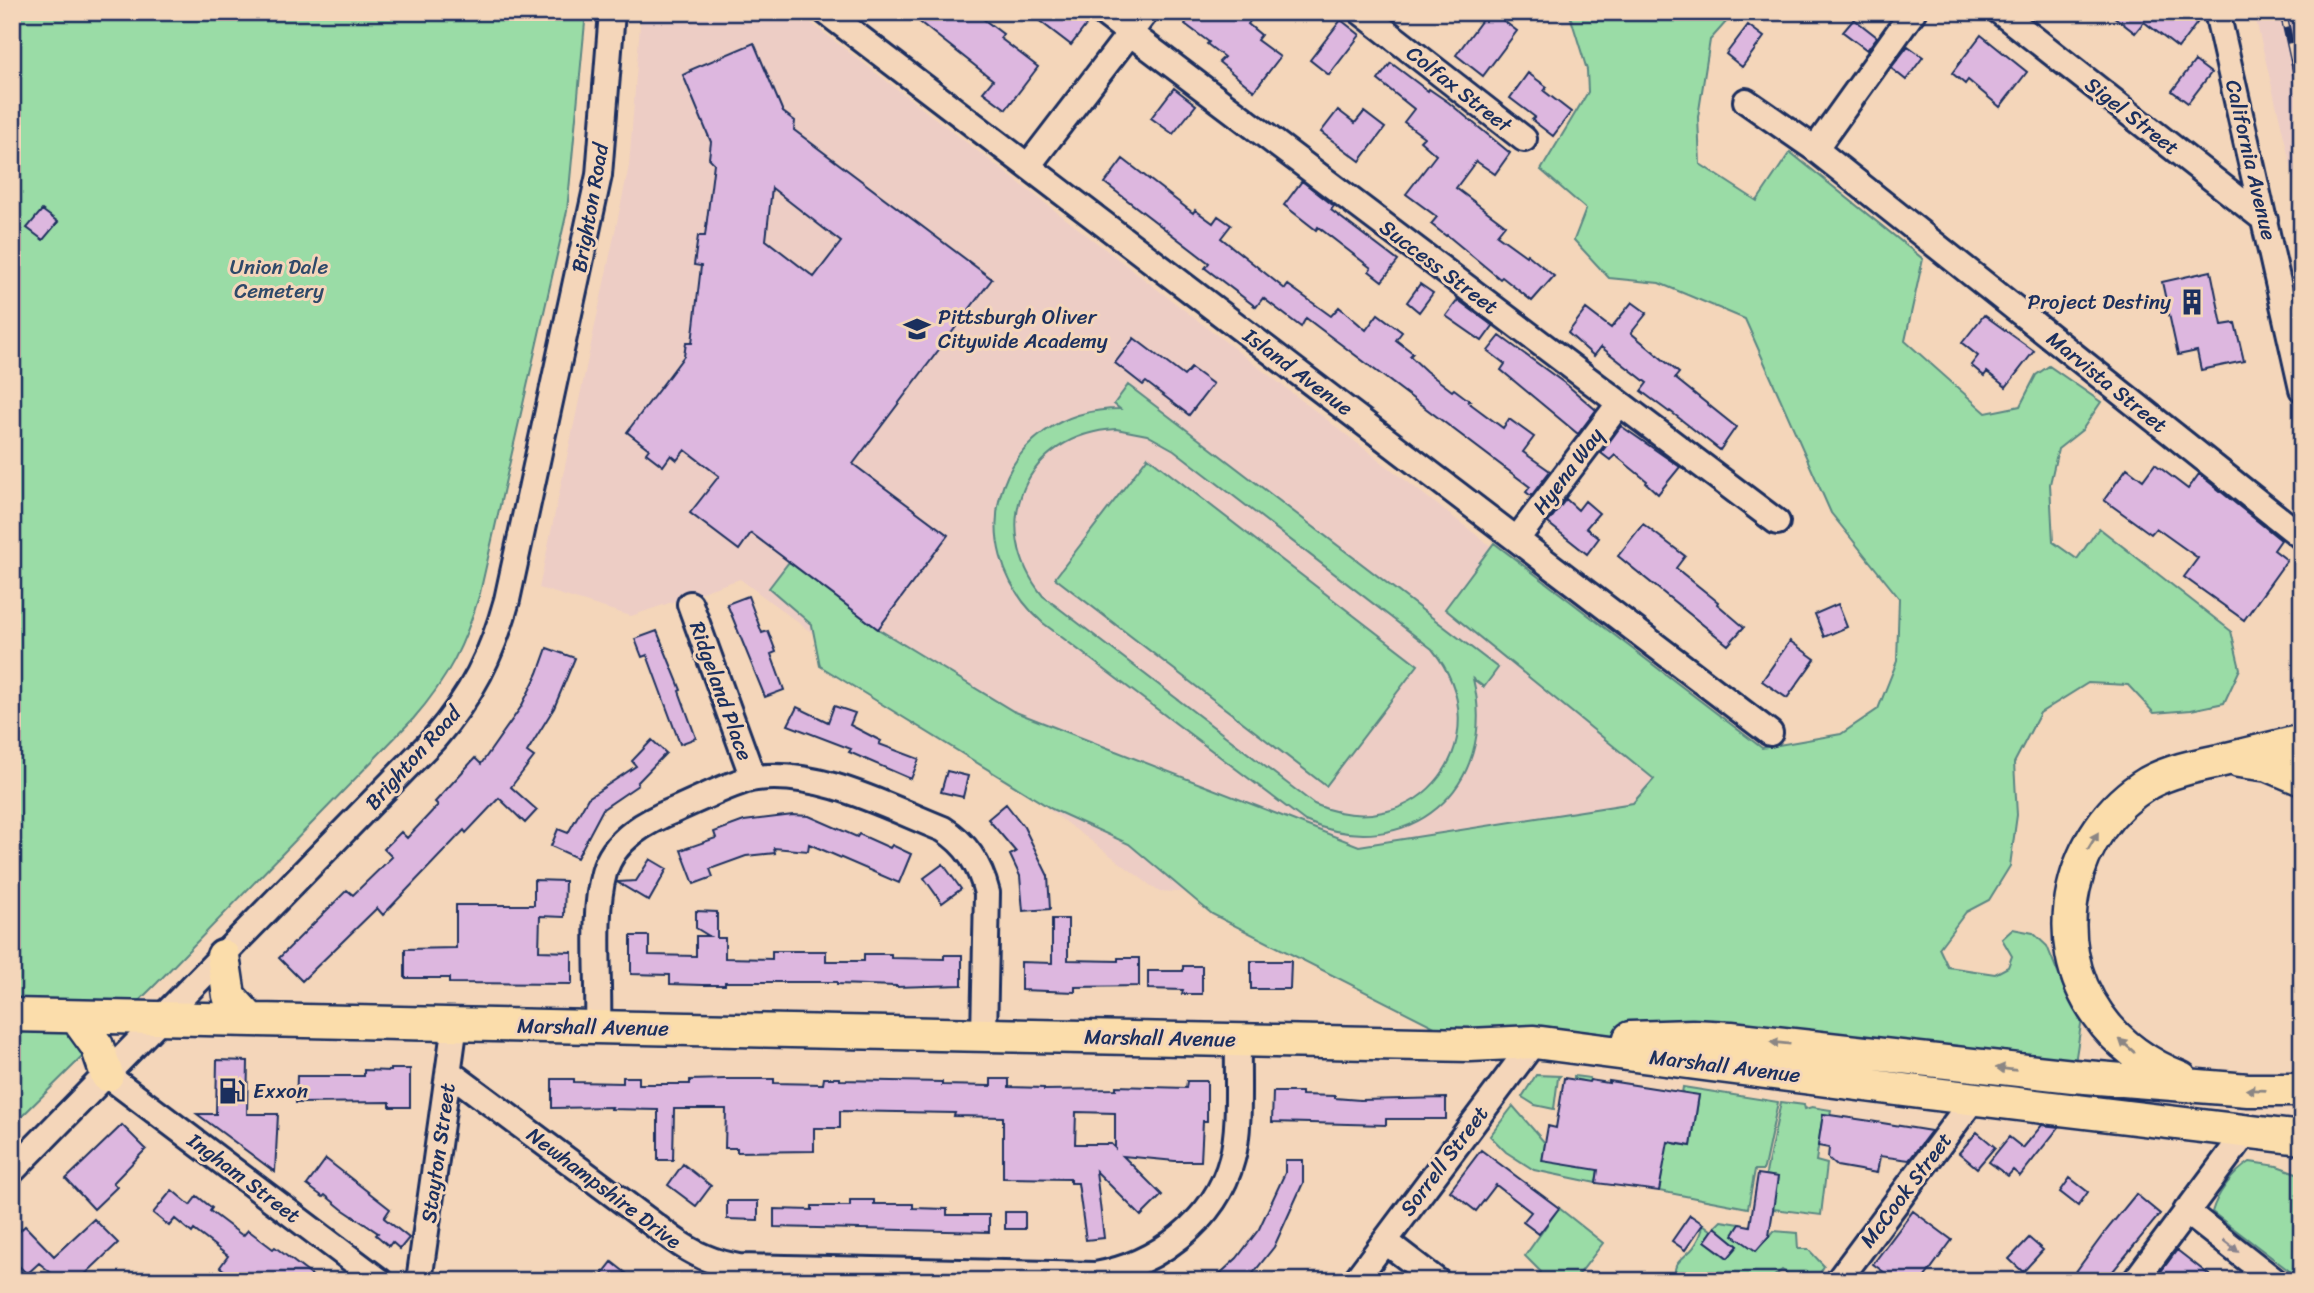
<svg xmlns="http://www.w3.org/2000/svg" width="2314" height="1293" font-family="Sriracha,sans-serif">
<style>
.built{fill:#edcdc5}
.green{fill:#9adca6;stroke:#5a8682;stroke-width:2;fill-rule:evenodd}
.building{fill:#ddb7df;stroke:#1b2f5e;stroke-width:2;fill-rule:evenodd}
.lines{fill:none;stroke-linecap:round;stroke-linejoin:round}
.minor-casing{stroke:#1b2f5e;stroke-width:30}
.major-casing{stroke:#1b2f5e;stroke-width:37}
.minor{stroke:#f4d6ba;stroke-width:24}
.major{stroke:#fbddab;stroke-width:32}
.rail-casing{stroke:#1b2f5e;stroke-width:8}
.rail{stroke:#f4d6ba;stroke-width:5;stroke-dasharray:16;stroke-linecap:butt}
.oneway{fill:#8b8684}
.oneway2{fill:#88828c}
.labels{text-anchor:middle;stroke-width:6;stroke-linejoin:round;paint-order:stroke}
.street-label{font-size:21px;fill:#1b2f5e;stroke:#f4d6ba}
.park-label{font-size:21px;fill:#2e4969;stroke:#f4d6ba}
.poi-label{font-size:21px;fill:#1b2f5e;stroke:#f4d6ba;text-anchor:start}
</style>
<rect width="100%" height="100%" fill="#f4d6ba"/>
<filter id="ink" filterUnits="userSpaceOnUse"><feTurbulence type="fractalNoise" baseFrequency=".0143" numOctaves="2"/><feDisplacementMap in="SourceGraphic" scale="14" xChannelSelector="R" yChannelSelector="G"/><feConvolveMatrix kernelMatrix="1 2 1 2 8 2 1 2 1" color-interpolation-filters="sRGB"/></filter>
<g filter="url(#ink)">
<path class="built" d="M 641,12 L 797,12 L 1756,750 L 1624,915 L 1158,891 L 740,579 L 631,616 L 539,588 L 629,166 Z
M 2254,12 L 2302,12 L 2302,212 Z"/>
<path class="green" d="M 12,12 L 586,12 L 567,211 L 480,593 C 465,644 448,679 413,719 L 157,983 L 12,1126 Z
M 1569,12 L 1735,12 L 1710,40 L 1698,117 L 1700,164 L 1757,201 L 1790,152 L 1923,259 L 1905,341 L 1986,413 L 2020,406 L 2036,375 L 2049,366 L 2101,402 L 2082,430 L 2058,449 L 2050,484 L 2053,542 L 2077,559 L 2099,528 L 2231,631 L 2240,669 L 2224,703 L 2191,710 L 2154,713 L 2128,685 L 2088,683 L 2040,713 L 2014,763 L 2017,815 L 2010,866 L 1989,900 L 1966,912 L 1939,948 L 1948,967 L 1995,974 L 2008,967 L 2012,956 L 2002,939 L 2013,929 L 2033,933 L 2047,946 L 2066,993 L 2082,1018 L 2073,1076 L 1470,1045 L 1212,914 L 1129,844 L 1052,809 L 820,666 L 812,625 L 769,588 L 789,562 L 878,629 L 1013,711 L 1359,846 L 1633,803 L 1654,779 L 1445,609 L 1494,543 L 1762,748 L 1841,734 L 1878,709 L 1897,661 L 1899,598 L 1831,513 L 1745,319 L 1659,283 L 1609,278 L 1574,240 L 1586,209 L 1541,170 L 1588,92 L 1587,70 Z
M 1128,385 L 1498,668 L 1484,687 L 1473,679 C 1500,788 1407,866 1305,821 L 1043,623 C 954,544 1000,409 1120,409 L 1114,404 ZM 1116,429 L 1147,435 L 1174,450 L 1432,649 C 1504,738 1419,849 1314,804 L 1043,596 C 986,526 1025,434 1116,429 Z
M 1148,457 L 1418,665 L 1326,786 L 1055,578 Z
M 1536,1075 L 1560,1076 L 1558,1078 L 1554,1109 L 1535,1105 L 1522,1097 Z
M 1574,1076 L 1590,1078 L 1584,1117 L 1599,1161 L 1596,1183 L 1534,1170 L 1506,1152 L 1490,1136 L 1513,1106 L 1545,1143 L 1543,1161 L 1583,1081 L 1574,1079 Z
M 1683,1087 L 1778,1102 L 1764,1168 L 1763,1170 L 1755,1170 L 1748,1208 L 1659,1191 L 1662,1173 L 1653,1140 L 1669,1142 L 1673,1118 L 1678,1134 L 1676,1144 L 1691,1146 L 1699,1095 L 1682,1093 Z
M 1781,1102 L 1804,1105 L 1805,1109 L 1812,1107 L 1831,1110 L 1830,1115 L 1823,1114 L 1816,1161 L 1827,1164 L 1821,1215 L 1773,1209 L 1777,1177 L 1766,1175 L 1766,1173 Z
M 2250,1162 L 2277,1166 L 2302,1175 L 2302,1281 L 2295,1281 L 2288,1270 L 2212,1212 C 2217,1194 2233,1172 2250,1162 Z
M 1559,1208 L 1603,1243 L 1574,1281 L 1535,1281 L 1541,1272 L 1525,1256 Z
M 1721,1221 L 1740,1224 L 1736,1230 L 1756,1251 L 1774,1231 L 1797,1233 L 1798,1249 L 1808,1249 L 1824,1266 L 1816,1281 L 1797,1281 L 1782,1270 L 1768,1281 L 1678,1281 C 1670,1267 1679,1261 1688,1253 C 1696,1247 1703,1232 1703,1224 L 1712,1231 L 1705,1241 L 1727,1258 L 1738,1246 L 1715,1227 Z"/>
<path class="building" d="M 907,12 L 974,12 L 1003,34 L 1000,38 L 1038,67 L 1006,109 L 983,92 L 993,80 Z
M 1028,12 L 1082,12 L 1090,20 L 1071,45 Z
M 1194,12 L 1257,12 L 1248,24 L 1261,35 L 1257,40 L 1280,57 L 1254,91 L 1219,62 L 1224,57 L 1207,44 L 1209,42 L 1185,24 Z
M 1488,12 L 1492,12 L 1517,31 L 1483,76 L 1456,55 Z
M 2108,12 L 2183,12 L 2197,23 L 2178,48 L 2144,22 L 2135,33 Z
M 1854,19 L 1877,37 L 1867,50 L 1843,32 Z
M 1341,20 L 1360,35 L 1329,75 L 1310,60 Z
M 1748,25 L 1764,37 L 1742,67 L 1726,54 Z
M 1981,35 L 2027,72 L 2000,107 L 1968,80 L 1965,84 L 1952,73 Z
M 754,43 L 783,112 L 795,121 L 794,130 L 992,279 L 853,464 L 948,535 L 878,629 L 751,533 L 739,550 L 690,513 L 719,476 L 685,450 L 677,460 L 671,455 L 663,466 L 646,453 L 649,449 L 627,432 L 684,356 L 686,343 L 692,343 L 701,266 L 694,265 L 698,236 L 705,236 L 714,163 L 709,158 L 711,142 L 683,75 L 691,71 L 690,70 ZM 772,188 L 841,242 L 814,277 L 766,240 Z
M 1908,46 L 1923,57 L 1906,80 L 1891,68 Z
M 2195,61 L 2211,73 L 2188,103 L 2172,91 Z
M 1391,63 L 1428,91 L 1429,89 L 1448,102 L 1510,153 L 1495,174 L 1476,161 L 1456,188 L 1505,225 L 1497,235 L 1526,256 L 1527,254 L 1554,276 L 1532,301 L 1502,277 L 1500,279 L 1447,235 L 1446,236 L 1431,224 L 1437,217 L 1406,194 L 1436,155 L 1420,141 L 1424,137 L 1404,122 L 1414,109 L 1378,80 Z
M 1528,73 L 1547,87 L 1544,91 L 1571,112 L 1553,136 L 1532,120 L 1535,117 L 1510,98 Z
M 1174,88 L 1196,105 L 1173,134 L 1151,118 Z
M 1338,110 L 1355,123 L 1364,112 L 1385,128 L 1360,161 L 1321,132 Z
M 1123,159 L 1193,213 L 1195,210 L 1213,223 L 1218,216 L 1231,225 L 1221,238 L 1285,289 L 1288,285 L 1331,316 L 1339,307 L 1366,330 L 1378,314 L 1402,332 L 1396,340 L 1413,353 L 1410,356 L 1426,371 L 1452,391 L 1454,389 L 1470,401 L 1468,402 L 1503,428 L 1509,419 L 1534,437 L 1523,452 L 1550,471 L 1531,496 L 1526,492 L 1530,487 L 1306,318 L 1301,327 L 1263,298 L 1256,307 L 1205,268 L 1209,263 L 1105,183 Z
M 1302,181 L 1334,206 L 1331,210 L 1398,261 L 1382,281 L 1369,271 L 1371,268 L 1318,227 L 1316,230 L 1284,205 Z
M 42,210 L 58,222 L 43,240 L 27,228 Z
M 2211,271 L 2222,325 L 2235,323 L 2244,361 L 2201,370 L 2197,351 L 2178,355 L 2162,282 Z
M 1420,284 L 1433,293 L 1419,312 L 1407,302 Z
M 1458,300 L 1493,326 L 1482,341 L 1446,316 Z
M 1632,302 L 1647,313 L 1631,333 L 1679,373 L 1675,378 L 1736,427 L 1720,450 L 1670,411 L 1669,412 L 1641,391 L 1647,383 L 1601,347 L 1594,356 L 1568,333 L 1586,309 L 1611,328 Z
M 1984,315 L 2034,351 L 2006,387 L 1987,372 L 1984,376 L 1971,365 L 1978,356 L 1962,343 Z
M 1500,336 L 1567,385 L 1596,410 L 1578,434 L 1501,370 L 1505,364 L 1488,351 Z
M 1134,338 L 1184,376 L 1191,368 L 1213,384 L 1189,415 L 1146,382 L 1143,385 L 1115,363 Z
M 1621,426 L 1680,467 L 1658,494 L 1646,483 L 1647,481 L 1615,455 L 1610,460 L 1601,453 Z
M 2155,464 L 2188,489 L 2199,474 L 2281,540 L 2274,550 L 2287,560 L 2244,620 L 2184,577 L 2198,558 L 2156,528 L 2151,534 L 2104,500 L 2127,468 L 2143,480 Z
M 1566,499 L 1578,510 L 1585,501 L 1599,513 L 1586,528 L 1599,538 L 1587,554 L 1548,523 Z
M 1643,524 L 1685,556 L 1676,568 L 1718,602 L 1717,604 L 1744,627 L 1728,645 L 1618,556 Z
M 748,596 L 762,633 L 768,631 L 776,652 L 771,654 L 784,690 L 765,697 L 727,604 Z
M 1838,604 L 1847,627 L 1824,637 L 1815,614 Z
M 657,631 L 681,690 L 679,691 L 696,738 L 680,744 L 647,655 L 642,657 L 635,639 Z
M 1790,641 L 1815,659 L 1787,698 L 1762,681 Z
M 547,648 L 575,658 L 554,708 L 527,752 L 534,757 L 511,787 L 537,810 L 525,823 L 499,798 L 466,833 L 464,830 L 383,915 L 377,908 L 302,981 L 279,958 L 347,890 L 353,895 L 392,857 L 384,849 L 401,832 L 407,838 L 438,805 L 435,802 L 475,758 L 481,764 L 521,707 L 538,673 Z
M 834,706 L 855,713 L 850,725 L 881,741 L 879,744 L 919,759 L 911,779 L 849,752 L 851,749 L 788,725 L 797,707 L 828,722 Z
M 652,740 L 666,753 L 637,783 L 638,785 L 603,809 L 577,858 L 551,846 L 558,829 L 568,833 L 588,798 L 636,766 L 632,761 Z
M 947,771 L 968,776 L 963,797 L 941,792 Z
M 1006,804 L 1024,827 L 1048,876 L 1050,909 L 1023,911 L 1020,876 L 1010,855 L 1016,852 L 988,819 Z
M 793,815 L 809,816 L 857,837 L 859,834 L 890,848 L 892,845 L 911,854 L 899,883 L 809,844 L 808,851 L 774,848 L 775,853 L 746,856 L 710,869 L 713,877 L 694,884 L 681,850 L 716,838 L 714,832 L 744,821 Z
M 650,859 L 667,869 L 649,901 L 617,882 L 636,881 Z
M 943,864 L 961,889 L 942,903 L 924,878 Z
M 534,880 L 565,881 L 564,917 L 540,916 L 539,951 L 572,952 L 572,984 L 449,983 L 449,978 L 405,978 L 405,949 L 456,948 L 456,905 L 534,905 Z
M 696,911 L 717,912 L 717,938 L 725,938 L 725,958 L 772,959 L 772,951 L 826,951 L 826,961 L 864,961 L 864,954 L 891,954 L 891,958 L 944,959 L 944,955 L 962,955 L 962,985 L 896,987 L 896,986 L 837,984 L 837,982 L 725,982 L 725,985 L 702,985 L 670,984 L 670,975 L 631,974 L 631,936 L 649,936 L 649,955 L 696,956 L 696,936 L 709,936 L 696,928 Z
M 1052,919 L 1068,919 L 1068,960 L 1118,961 L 1118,958 L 1139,958 L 1139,986 L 1075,987 L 1075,992 L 1021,990 L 1021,962 L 1052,963 Z
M 1251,961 L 1291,961 L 1290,989 L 1251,989 Z
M 1183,966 L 1202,966 L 1202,994 L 1182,994 L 1183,990 L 1148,989 L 1148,971 L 1183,971 Z
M 217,1060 L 248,1061 L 247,1114 L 278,1114 L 275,1172 L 197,1114 L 216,1114 Z
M 391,1069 L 410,1069 L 410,1107 L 390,1107 L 390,1102 L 296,1103 L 297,1076 L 364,1076 L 364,1070 L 391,1071 Z
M 623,1077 L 639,1077 L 639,1084 L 690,1084 L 690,1080 L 726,1079 L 774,1079 L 774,1083 L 823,1084 L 824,1078 L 840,1078 L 840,1080 L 942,1082 L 942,1085 L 991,1086 L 991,1079 L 1009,1079 L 1009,1087 L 1044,1088 L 1044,1090 L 1116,1089 L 1116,1086 L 1186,1088 L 1187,1081 L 1207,1081 L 1207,1121 L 1203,1121 L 1201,1161 L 1175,1161 L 1123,1156 L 1162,1195 L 1141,1216 L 1096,1171 L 1104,1238 L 1086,1240 L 1078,1183 L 1070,1183 L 1070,1179 L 1003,1178 L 1003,1117 L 954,1116 L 955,1113 L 840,1111 L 840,1128 L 814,1128 L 814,1151 L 737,1152 L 737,1148 L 725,1148 L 726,1109 L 674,1109 L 673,1160 L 658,1160 L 658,1110 L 611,1109 L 612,1107 L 552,1108 L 552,1079 L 574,1079 L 574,1082 L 623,1083 ZM 1076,1112 L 1115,1113 L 1115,1148 L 1111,1144 L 1075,1144 Z
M 1564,1078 L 1589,1082 L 1590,1080 L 1609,1083 L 1609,1081 L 1699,1095 L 1691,1146 L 1668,1142 L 1659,1191 L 1596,1183 L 1598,1170 L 1542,1161 L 1548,1126 L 1556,1128 Z
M 1273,1092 L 1302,1092 L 1302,1095 L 1335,1096 L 1335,1098 L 1360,1100 L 1446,1098 L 1446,1119 L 1386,1119 L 1386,1125 L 1272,1122 Z
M 1823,1114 L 1864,1120 L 1931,1131 L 1909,1160 L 1880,1156 L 1877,1173 L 1837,1166 L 1828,1158 L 1829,1148 L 1818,1146 Z
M 122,1125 L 146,1149 L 113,1183 L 117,1187 L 94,1209 L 66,1179 Z
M 2042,1125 L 2059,1127 L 2020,1176 L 2013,1170 L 2008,1176 L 1989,1162 L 2009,1137 L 2023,1148 Z
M 1977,1132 L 1995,1147 L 1977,1168 L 1959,1153 Z
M 1481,1150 L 1559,1208 L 1539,1234 L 1523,1222 L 1531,1212 L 1496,1185 L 1476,1211 L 1450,1191 Z
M 326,1159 L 390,1209 L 384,1218 L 409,1238 L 400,1249 L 392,1242 L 389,1246 L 376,1235 L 378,1233 L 342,1209 L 325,1195 L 323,1197 L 307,1185 Z
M 1285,1160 L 1303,1160 L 1303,1183 L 1274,1247 L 1247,1281 L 1212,1281 L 1237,1258 L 1259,1229 L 1285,1173 Z
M 683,1164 L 711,1186 L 696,1206 L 668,1185 Z
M 1758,1174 L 1778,1177 L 1769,1236 L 1756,1251 L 1733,1235 L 1740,1224 L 1750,1226 Z
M 2070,1178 L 2088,1192 L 2078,1206 L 2060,1192 Z
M 172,1190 L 190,1205 L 197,1196 L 212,1208 L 210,1211 L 243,1236 L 248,1230 L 273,1249 L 275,1247 L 319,1281 L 237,1281 L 220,1267 L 228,1256 L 194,1230 L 192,1233 L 175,1219 L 169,1226 L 153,1213 Z
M 2136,1194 L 2160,1214 L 2113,1271 L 2121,1277 L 2120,1281 L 2069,1281 L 2105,1232 Z
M 850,1200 L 874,1200 L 874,1204 L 913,1204 L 913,1208 L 947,1209 L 947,1215 L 989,1215 L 989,1232 L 774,1227 L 774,1209 L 812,1210 L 812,1206 L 850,1206 Z
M 727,1201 L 758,1201 L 758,1220 L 727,1219 Z
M 1913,1211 L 1952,1240 L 1922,1281 L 1896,1281 L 1873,1264 Z
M 1005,1212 L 1025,1212 L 1025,1229 L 1005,1229 Z
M 1690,1215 L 1703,1224 L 1685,1250 L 1672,1241 Z
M 94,1219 L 118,1243 L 78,1281 L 61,1281 L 39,1263 L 27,1274 L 12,1259 L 12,1238 L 25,1226 L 54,1256 Z
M 1715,1227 L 1738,1246 L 1728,1258 L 1705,1241 Z
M 2029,1238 L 2043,1250 L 2023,1272 L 2009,1259 Z
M 2177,1250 L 2217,1281 L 2154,1281 Z
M 612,1262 L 636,1281 L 597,1281 Z"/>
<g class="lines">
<g class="minor-casing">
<path id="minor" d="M 826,12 L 1770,733
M 1102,12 L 1777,522
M 1361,12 L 1524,139
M 2000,12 L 2265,220
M 2217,12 L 2302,389
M 1746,101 L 1815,149 L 2302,537
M 1815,149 L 1913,12
M 1028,166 L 1146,12
M 1517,539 L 1619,404
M 690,604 L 753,778
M 598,1027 C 600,981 592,916 604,873 C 613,839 647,821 677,809 C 696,801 737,780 756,778 C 820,770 885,806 943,829 C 967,844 980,865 987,893 L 984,1035
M 449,1072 L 673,1239 C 694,1254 713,1263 739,1267 L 1095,1275 C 1155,1265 1216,1221 1232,1159 C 1241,1127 1237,1075 1238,1040
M 107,1075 L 380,1281
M 12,1171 L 434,739 C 472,695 492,655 507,600 L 599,175 L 612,12
M 2186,1211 L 2275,1281
M 1385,1241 L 1437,1281
M 419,1281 L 455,1024
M 1355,1281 L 1534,1042
M 1838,1281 L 1974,1098
M 2135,1281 L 2247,1131"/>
</g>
<g class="major-casing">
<path id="major" d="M 2239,761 L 2269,765 L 2302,779
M 223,956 L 229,996 L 251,1020
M 12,1015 L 1470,1045 L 1534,1042 L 1927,1093 L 2302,1138
M 76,1017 L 97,1046 L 107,1075
M 1630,1038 L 1692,1036 L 1731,1038 L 2073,1076 L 2248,1090 L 2302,1090
M 2181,1078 C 2148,1065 2118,1044 2098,1015 C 2044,940 2070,830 2148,783 C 2170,771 2195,766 2219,761 C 2247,754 2274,748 2302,741"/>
</g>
<use href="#minor" class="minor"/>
<use href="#major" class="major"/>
<g class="rail-casing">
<path id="rail" d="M 2283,12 L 2302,98
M 2298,12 L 2302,30"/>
</g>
<use href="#rail" class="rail"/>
</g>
<defs><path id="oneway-solid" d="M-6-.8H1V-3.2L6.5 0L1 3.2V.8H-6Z" transform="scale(1.75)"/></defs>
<g class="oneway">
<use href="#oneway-solid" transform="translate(2093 841) rotate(-59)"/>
<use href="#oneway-solid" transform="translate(1780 1043) rotate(-174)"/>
<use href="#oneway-solid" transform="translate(2127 1046) rotate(-139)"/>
<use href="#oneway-solid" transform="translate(2006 1069) rotate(-173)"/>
<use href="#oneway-solid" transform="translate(2256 1090) rotate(-178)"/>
</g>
<use class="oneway2" href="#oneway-solid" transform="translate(2231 1246) rotate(38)"/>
</g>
<defs>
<g id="building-bare" transform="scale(2.1)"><path d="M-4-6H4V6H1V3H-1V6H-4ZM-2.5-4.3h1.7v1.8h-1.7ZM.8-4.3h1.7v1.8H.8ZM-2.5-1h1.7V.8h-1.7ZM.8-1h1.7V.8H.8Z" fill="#1b2f5e" stroke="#f4d6ba" stroke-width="2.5" paint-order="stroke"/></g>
<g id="school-bare" transform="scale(2.1)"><path d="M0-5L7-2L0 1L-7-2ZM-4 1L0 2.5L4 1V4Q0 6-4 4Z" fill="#1b2f5e" stroke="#f4d6ba" stroke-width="2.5" paint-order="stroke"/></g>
<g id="fuel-bare" transform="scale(2.1)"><path d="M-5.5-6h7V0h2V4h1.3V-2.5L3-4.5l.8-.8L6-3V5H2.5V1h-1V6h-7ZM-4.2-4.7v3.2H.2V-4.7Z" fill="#1b2f5e" stroke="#f4d6ba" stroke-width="2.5" paint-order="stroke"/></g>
</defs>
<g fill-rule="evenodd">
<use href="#building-bare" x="2192" y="302"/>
<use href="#school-bare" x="917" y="329"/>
<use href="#fuel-bare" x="232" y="1091"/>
</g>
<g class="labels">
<g class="street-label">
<text transform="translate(1459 89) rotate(38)" y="7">Colfax Street</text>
<text transform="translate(2132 116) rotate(38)" y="7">Sigel Street</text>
<text transform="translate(2251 160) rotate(77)" y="7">California Avenue</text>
<text transform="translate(590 208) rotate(-80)" y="7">Brighton Road</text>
<text transform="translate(1439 267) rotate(37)" y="7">Success Street</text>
<text transform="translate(1298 372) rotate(37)" y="7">Island Avenue</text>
<text transform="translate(2107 382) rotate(39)" y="7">Marvista Street</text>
<text transform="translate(1568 471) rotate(-53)" y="7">Hyena Way</text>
<text transform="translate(721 691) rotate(70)" y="7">Ridgeland Place</text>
<text transform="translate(413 758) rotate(-48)" y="7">Brighton Road</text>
<text transform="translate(593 1027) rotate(1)" y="7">Marshall Avenue</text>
<text transform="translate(1160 1038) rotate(1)" y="7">Marshall Avenue</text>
<text transform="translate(1725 1066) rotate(7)" y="7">Marshall Avenue</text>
<text transform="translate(438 1153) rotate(-82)" y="7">Stayton Street</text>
<text transform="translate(1444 1161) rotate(-53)" y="7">Sorrell Street</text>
<text transform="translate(244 1178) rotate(37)" y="7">Ingham Street</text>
<text transform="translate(604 1188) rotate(37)" y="7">Newhampshire Drive</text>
<text transform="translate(1906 1190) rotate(-53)" y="7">McCook Street</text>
</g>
<g class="park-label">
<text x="279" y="274">Union Dale<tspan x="279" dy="24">Cemetery</tspan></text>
</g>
<g class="poi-label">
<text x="2171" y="309" text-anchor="end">Project Destiny</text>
<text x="938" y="324">Pittsburgh Oliver<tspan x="938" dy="24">Citywide Academy</tspan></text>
<text x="253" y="1098">Exxon</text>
</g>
</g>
<rect width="2314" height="1293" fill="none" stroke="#f4d6ba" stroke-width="42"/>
<rect x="21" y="21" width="2272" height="1251" fill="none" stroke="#1b2f5e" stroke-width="2.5" filter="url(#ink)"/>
</svg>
